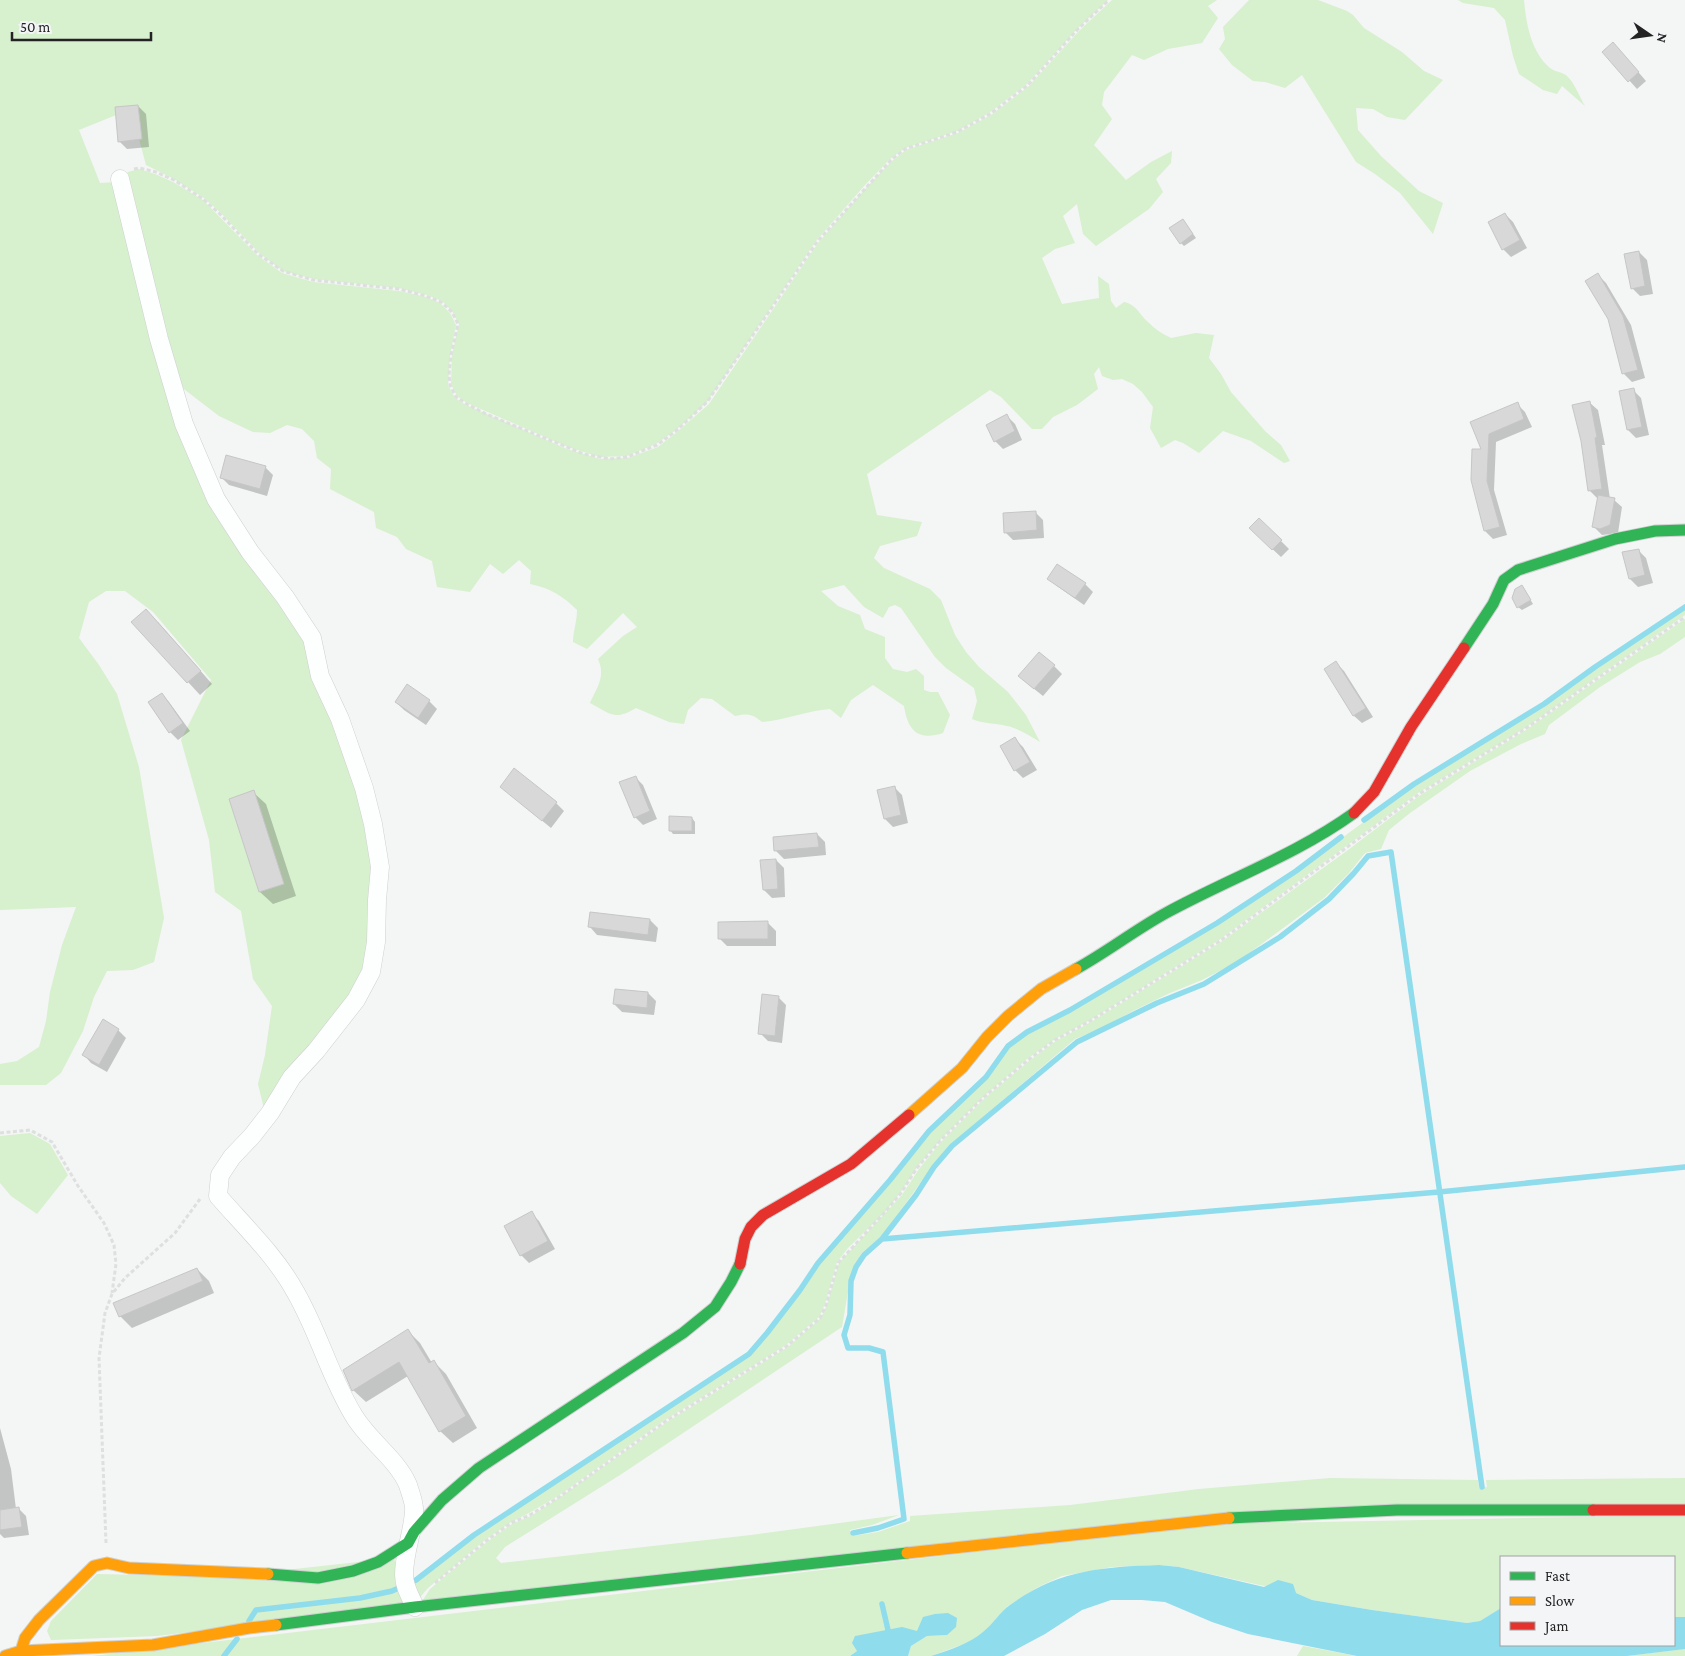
<svg xmlns="http://www.w3.org/2000/svg" width="1685" height="1656" font-family="'Crimson Pro',serif">
<style>
.green{fill:#d7f0ce}
.water{fill:#8edcec}
.shadow{fill:#0003}
.lines{fill:none;stroke-linecap:round;stroke-linejoin:round}
.stream{stroke:#8edcec;stroke-width:5.5}
.building{fill:#d8d8d8;stroke:#c6c6c6}
.street-casing{stroke:#cfd0d0;stroke-width:19}
.fast-casing{stroke:#cfd0d0;stroke-width:13}
.slow-casing{stroke:#cfd0d0;stroke-width:13}
.jam-casing{stroke:#cfd0d0;stroke-width:13}
.path{stroke:#dedfdf;stroke-width:3;stroke-dasharray:4 2.5;stroke-linecap:butt}
.street{stroke:#fdfefe;stroke-width:18}
.fast{stroke:#30b455;stroke-width:11}
.slow{stroke:#ff9f0a;stroke-width:11}
.jam{stroke:#e5322d;stroke-width:11}
</style>
<rect width="100%" height="100%" fill="#f4f5f5"/>
<path class="green" d="M 0,0 L 1108,0 L 1077,29 L 1027,84 L 989,113 L 957,131 L 905,148 L 890,159 L 865,185 L 816,241 L 707,402 L 676,430 L 656,444 L 627,456 L 600,457 L 568,447 L 467,403 L 457,396 L 451,384 L 452,355 L 459,324 L 452,311 L 442,301 L 427,295 L 399,288 L 314,279 L 283,271 L 259,253 L 221,213 L 204,198 L 174,179 L 146,165 L 131,109 L 79,130 L 100,183 L 116,182 L 180,427 L 306,638 L 351,761 L 376,869 L 365,977 L 265,1113 L 258,1084 L 265,1055 L 272,1006 L 253,979 L 241,911 L 215,892 L 209,840 L 181,740 L 211,680 L 153,612 L 125,591 L 106,591 L 89,602 L 79,638 L 99,665 L 117,694 L 139,767 L 164,918 L 154,962 L 133,970 L 107,971 L 94,997 L 83,1031 L 61,1073 L 46,1085 L 0,1085 L 0,1064 L 17,1061 L 39,1047 L 46,1021 L 50,992 L 62,945 L 76,907 L 0,910 Z
M 1112,0 L 1217,0 L 1208,6 L 1218,18 L 1202,43 L 1168,49 L 1144,60 L 1132,55 L 1104,92 L 1102,105 L 1112,119 L 1094,145 L 1126,180 L 1151,162 L 1172,151 L 1171,163 L 1156,179 L 1163,192 L 1149,209 L 1096,246 L 1083,234 L 1077,204 L 1063,216 L 1075,243 L 1055,249 L 1042,258 L 1062,304 L 1099,298 L 1098,276 L 1109,284 L 1111,301 L 1116,308 L 1124,302 C 1137,305 1138,313 1148,322 C 1155,329 1162,334 1171,338 L 1196,333 L 1214,335 L 1209,358 L 1221,374 L 1231,392 L 1265,431 L 1281,445 L 1290,461 L 1284,463 L 1251,441 L 1223,431 L 1199,453 L 1183,443 L 1175,440 L 1161,448 L 1150,428 L 1153,407 L 1142,392 L 1133,384 L 1122,379 L 1113,380 L 1102,376 L 1099,367 L 1094,374 L 1098,389 L 1077,405 L 1053,417 L 1042,429 L 1032,429 L 1001,397 L 990,390 L 867,474 L 877,515 L 922,522 L 917,536 L 880,546 L 874,558 L 884,568 L 930,589 L 941,600 L 955,635 L 966,652 L 979,667 L 1008,692 L 1026,715 L 1040,742 C 1030,736 1018,728 1007,726 C 995,723 983,724 972,719 L 977,701 L 974,688 L 946,668 L 935,657 L 901,608 L 895,605 L 889,607 L 883,618 L 864,607 L 844,585 L 821,591 L 838,606 L 860,615 L 865,629 L 885,637 L 885,658 L 893,669 L 907,672 L 916,669 L 924,676 L 924,690 L 930,692 L 938,692 L 950,715 L 943,733 C 918,741 908,731 904,706 L 873,685 L 851,700 L 841,718 L 830,709 C 806,711 785,720 762,722 C 753,714 747,713 735,716 L 712,699 L 701,698 L 688,710 L 684,724 L 669,722 L 636,708 C 614,721 611,714 590,703 C 597,687 606,677 598,659 L 623,636 L 637,627 L 623,613 L 587,649 L 573,642 C 573,631 577,622 577,610 C 563,596 550,588 530,584 L 531,571 L 519,560 L 503,574 L 490,564 L 470,592 L 437,587 L 432,561 L 406,549 L 397,537 L 376,528 L 374,512 L 330,489 L 331,469 L 317,458 L 314,441 L 302,429 L 287,425 L 270,433 L 253,432 L 219,416 L 176,383 L 122,179 L 128,172 L 139,169 L 155,174 L 173,182 L 203,200 L 257,255 L 282,273 L 313,282 L 399,291 L 426,297 L 440,303 L 450,313 L 456,325 L 450,355 L 448,385 L 455,398 L 466,405 L 567,449 L 600,459 L 628,458 L 658,447 L 677,432 L 709,404 L 818,243 L 867,187 L 892,161 L 906,150 L 958,133 L 991,115 L 1029,86 L 1079,31 Z
M 1249,0 L 1318,0 L 1347,11 L 1353,15 L 1364,28 L 1402,52 L 1424,71 L 1443,80 L 1405,120 L 1387,117 L 1373,109 L 1356,108 L 1358,130 L 1381,156 L 1419,191 L 1443,203 L 1433,234 L 1400,193 L 1375,174 L 1356,162 L 1302,75 L 1285,88 L 1265,82 L 1253,81 L 1232,65 L 1219,49 L 1225,39 L 1223,27 Z
M 1458,0 L 1524,0 C 1526,23 1531,52 1550,68 C 1555,72 1563,72 1567,76 C 1574,82 1580,98 1585,106 L 1562,86 L 1557,94 L 1543,90 L 1519,74 L 1513,56 L 1505,20 L 1494,8 L 1463,3 Z
M 1685,608 L 1685,615 L 1525,728 L 1418,793 L 1219,940 L 1090,1020 L 1055,1039 L 1027,1059 L 983,1097 L 941,1139 L 917,1167 L 900,1193 L 885,1212 L 848,1248 L 837,1262 L 825,1304 L 819,1317 L 786,1345 L 665,1420 L 558,1496 L 529,1513 L 511,1522 L 485,1540 L 428,1588 L 416,1602 L 408,1585 L 416,1581 L 475,1535 L 749,1354 L 768,1334 L 801,1290 L 818,1264 L 891,1181 L 929,1131 L 987,1078 L 1009,1047 L 1027,1033 L 1071,1011 L 1217,923 L 1297,871 L 1414,785 L 1545,705 L 1596,668 Z
M 1685,619 L 1685,637 L 1660,654 L 1640,662 L 1600,687 L 1549,725 L 1545,734 L 1521,744 L 1470,771 L 1410,813 L 1389,830 L 1381,849 L 1365,853 L 1349,873 L 1324,898 L 1237,962 L 1202,980 L 1170,993 L 1133,1011 L 1104,1027 L 1075,1039 L 950,1145 L 932,1167 L 882,1236 L 861,1254 L 851,1274 L 842,1327 L 620,1475 L 505,1547 L 496,1558 L 501,1563 L 751,1535 L 899,1515 L 872,1525 L 850,1530 L 852,1536 L 878,1532 L 910,1521 L 910,1516 L 1070,1505 L 1199,1489 L 1330,1478 L 1478,1480 L 1479,1488 L 1487,1487 L 1486,1480 L 1685,1478 L 1685,1505 L 1471,1506 L 423,1600 L 430,1589 L 487,1542 L 512,1524 L 531,1516 L 559,1498 L 667,1422 L 788,1347 L 821,1318 L 827,1305 L 839,1263 L 902,1195 L 919,1169 L 942,1141 L 984,1099 L 1029,1061 L 1056,1041 L 1091,1022 L 1221,942 L 1348,850 L 1419,796 L 1526,730 Z
M 30,1133 L 50,1144 L 68,1175 L 37,1214 L 11,1196 L 0,1183 L 0,1136 Z
M 1685,1515 L 1685,1617 L 1674,1617 L 1674,1557 L 1501,1557 L 1501,1608 L 1480,1621 L 1467,1623 L 1372,1610 L 1312,1600 L 1296,1593 L 1179,1567 L 1159,1565 L 1112,1567 L 1062,1576 L 1040,1586 L 1008,1606 L 984,1632 L 972,1641 L 931,1656 L 908,1656 L 911,1646 L 927,1636 L 947,1635 L 917,1631 L 855,1636 L 857,1651 L 850,1656 L 92,1656 L 1213,1524 Z
M 394,1558 L 408,1605 L 157,1636 L 51,1640 L 47,1631 L 51,1621 L 97,1574 L 221,1577 Z
M 1303,1646 L 1357,1656 L 1297,1656 Z
M 1682,1649 L 1685,1649 L 1685,1656 L 1627,1656 Z"/>
<path class="water" d="M 1159,1565 L 1179,1567 L 1264,1587 L 1278,1580 L 1293,1584 L 1296,1593 L 1312,1600 L 1372,1610 L 1467,1623 L 1480,1621 L 1501,1608 L 1501,1645 L 1674,1645 L 1674,1617 L 1685,1617 L 1685,1649 L 1627,1656 L 1357,1656 L 1248,1634 L 1212,1622 L 1165,1602 L 1142,1600 L 1111,1600 L 1082,1610 L 1045,1634 L 1004,1656 L 931,1656 C 949,1650 969,1644 983,1632 C 993,1624 1000,1612 1010,1605 C 1058,1570 1101,1567 1159,1565 Z
M 948,1613 L 957,1618 L 956,1627 L 947,1635 L 927,1636 L 911,1646 L 908,1656 L 850,1656 L 857,1651 L 852,1643 L 855,1636 L 902,1627 L 917,1631 L 923,1617 L 935,1614 Z"/>
<path class="shadow" d="M 1604,52 L 1621,52 L 1646,81 L 1637,89 Z
M 138,106 L 146,114 L 149,147 L 127,149 L 119,141 Z
M 1505,214 L 1513,222 L 1527,248 L 1511,257 L 1503,249 Z
M 1186,224 L 1196,238 L 1184,246 L 1181,243 Z
M 1639,252 L 1647,260 L 1653,294 L 1640,296 L 1632,288 Z
M 1598,275 L 1606,283 L 1631,325 L 1645,378 L 1632,382 L 1624,374 Z
M 1633,390 L 1641,398 L 1649,435 L 1636,438 L 1628,430 Z
M 1590,403 L 1598,410 L 1605,445 L 1602,445 L 1610,499 L 1614,500 L 1622,507 L 1618,533 L 1602,535 L 1594,527 L 1599,496 L 1597,498 L 1589,490 Z
M 1517,404 L 1525,412 L 1532,427 L 1496,442 L 1494,490 L 1507,535 L 1493,539 L 1485,531 L 1483,451 L 1471,423 Z
M 1007,416 L 1015,424 L 1022,440 L 1003,449 L 995,441 Z
M 265,467 L 273,475 L 267,496 L 229,485 L 221,477 Z
M 1035,512 L 1043,520 L 1044,538 L 1013,540 L 1005,532 Z
M 1259,519 L 1289,549 L 1281,557 L 1250,528 Z
M 1638,550 L 1646,558 L 1653,583 L 1638,587 L 1630,579 Z
M 1049,578 L 1085,584 L 1093,592 L 1084,605 L 1057,586 Z
M 1522,586 L 1533,604 L 1522,610 L 1518,607 Z
M 133,622 L 158,622 L 212,684 L 200,695 Z
M 1336,663 L 1344,671 L 1373,717 L 1362,723 L 1354,716 Z
M 1054,666 L 1062,674 L 1043,696 L 1028,684 Z
M 161,694 L 169,702 L 190,731 L 178,740 L 170,732 L 149,703 Z
M 429,701 L 437,709 L 426,725 L 404,710 L 396,702 Z
M 1015,739 L 1023,747 L 1037,770 L 1023,778 L 1015,770 Z
M 635,777 L 643,785 L 657,819 L 643,825 L 635,817 Z
M 501,787 L 556,803 L 564,811 L 551,828 Z
M 894,787 L 902,795 L 908,823 L 893,827 L 885,819 Z
M 253,792 L 266,804 L 296,896 L 273,904 L 260,892 L 230,799 Z
M 692,818 L 695,822 L 695,834 L 673,834 L 670,830 Z
M 817,834 L 825,842 L 826,855 L 784,859 L 776,851 Z
M 776,860 L 784,868 L 785,897 L 772,898 L 764,890 Z
M 650,920 L 658,928 L 656,942 L 597,935 L 590,927 Z
M 768,923 L 776,931 L 776,946 L 727,946 L 719,938 Z
M 648,993 L 656,1001 L 654,1015 L 622,1012 L 614,1004 Z
M 778,997 L 786,1005 L 782,1043 L 768,1041 L 760,1033 Z
M 118,1030 L 126,1038 L 107,1072 L 91,1063 L 84,1055 Z
M 531,1213 L 539,1221 L 555,1249 L 529,1263 L 521,1255 Z
M 197,1269 L 209,1281 L 214,1293 L 132,1328 L 120,1316 Z
M 408,1331 L 420,1343 L 432,1363 L 434,1362 L 446,1374 L 477,1428 L 453,1443 L 440,1431 L 408,1376 L 366,1402 L 353,1390 Z
M 0,1428 L 11,1469 L 16,1509 L 18,1508 L 26,1516 L 29,1535 L 4,1538 L 0,1534 Z"/>
<g class="lines">
<path class="stream" d="M 1364,820 L 1414,784 L 1544,704 L 1595,667 L 1685,607
M 882,1239 L 1439,1192 L 1685,1167
M 853,1533 L 878,1528 L 904,1519 L 883,1352 L 869,1348 L 848,1348 L 844,1335 L 850,1315 L 851,1281 L 856,1267 L 864,1255 L 882,1239 L 916,1195 L 934,1167 L 952,1146 L 1077,1042 L 1157,1003 L 1204,984 L 1280,937 L 1329,899 L 1354,873 L 1368,856 L 1391,852 L 1482,1487
M 882,1604 L 888,1630
M 249,1621 L 256,1610 L 360,1598 L 392,1591 L 416,1580 L 474,1535 L 749,1354 L 767,1333 L 800,1290 L 818,1263 L 890,1180 L 929,1131 L 986,1077 L 1008,1046 L 1027,1032 L 1070,1010 L 1217,923 L 1296,871 L 1341,837
M 224,1656 L 237,1639"/>
</g>
<path class="building" d="M 1613,42 L 1639,72 L 1628,82 L 1602,52 Z
M 138,105 L 142,139 L 118,142 L 115,107 Z
M 1505,213 L 1520,240 L 1502,250 L 1488,222 Z
M 1183,219 L 1193,234 L 1180,244 L 1169,228 Z
M 1639,251 L 1645,286 L 1631,289 L 1624,254 Z
M 1598,273 L 1623,316 L 1638,370 L 1622,374 L 1608,319 L 1585,281 Z
M 1634,388 L 1642,427 L 1627,430 L 1619,391 Z
M 1590,401 L 1597,437 L 1595,438 L 1602,489 L 1588,491 L 1581,441 L 1572,405 Z
M 1518,402 L 1524,419 L 1489,434 L 1487,481 L 1500,527 L 1484,531 L 1471,480 L 1472,449 L 1481,449 L 1470,422 Z
M 1007,414 L 1015,431 L 994,442 L 986,425 Z
M 226,455 L 266,466 L 260,489 L 220,478 Z
M 1598,495 L 1615,498 L 1610,525 L 1600,529 L 1592,527 Z
M 1036,511 L 1037,530 L 1004,533 L 1003,513 Z
M 1259,518 L 1282,540 L 1272,550 L 1249,528 Z
M 1639,549 L 1645,575 L 1629,579 L 1622,552 Z
M 1057,564 L 1086,583 L 1075,598 L 1047,579 Z
M 1522,585 L 1531,600 L 1517,608 L 1512,598 L 1515,589 Z
M 146,609 L 201,671 L 187,683 L 131,622 Z
M 1039,652 L 1055,665 L 1034,689 L 1018,676 Z
M 1336,661 L 1366,708 L 1353,716 L 1324,669 Z
M 407,684 L 430,700 L 418,718 L 395,702 Z
M 162,693 L 183,723 L 169,733 L 148,702 Z
M 1015,737 L 1030,762 L 1014,771 L 1000,746 Z
M 514,768 L 557,802 L 542,821 L 500,787 Z
M 636,776 L 650,811 L 634,818 L 619,782 Z
M 895,786 L 901,815 L 884,819 L 877,790 Z
M 254,790 L 284,884 L 259,892 L 229,799 Z
M 669,816 L 692,817 L 692,831 L 669,831 Z
M 817,833 L 819,847 L 774,851 L 773,837 Z
M 776,859 L 778,889 L 763,890 L 760,860 Z
M 590,912 L 650,919 L 648,935 L 588,927 Z
M 768,921 L 768,939 L 718,939 L 718,922 Z
M 615,989 L 648,992 L 647,1008 L 613,1004 Z
M 762,994 L 779,996 L 775,1036 L 758,1034 Z
M 103,1019 L 119,1029 L 99,1065 L 82,1055 Z
M 532,1211 L 548,1241 L 520,1256 L 504,1226 Z
M 197,1268 L 203,1281 L 119,1317 L 113,1303 Z
M 408,1329 L 429,1363 L 434,1360 L 466,1416 L 439,1432 L 399,1362 L 352,1391 L 343,1370 Z
M 19,1507 L 22,1527 L 0,1530 L 0,1510 Z"/>
<g class="lines">
<g class="street-casing">
<path id="street" d="M 120,179 L 159,339 L 184,424 L 216,499 L 250,552 L 285,597 L 312,638 L 320,676 L 340,719 L 364,788 L 373,824 L 380,867 L 377,900 L 376,942 L 371,972 L 356,1000 L 316,1051 L 292,1077 L 270,1113 L 252,1136 L 232,1157 L 220,1175 L 218,1196 C 245,1227 276,1256 296,1293 C 319,1333 330,1377 354,1416 C 369,1441 397,1459 408,1485 C 410,1492 415,1504 414,1511 C 413,1532 404,1553 404,1575 C 404,1586 410,1596 415,1607"/>
</g>
<g class="fast-casing">
<path id="fast" d="M 1464,648 L 1493,604 L 1504,580 L 1518,570 L 1615,539 L 1655,531 L 1685,530
M 1076,969 C 1107,952 1135,930 1166,913 C 1228,879 1296,855 1354,813
M 1229,1518 L 1397,1510 L 1593,1510
M 268,1574 L 318,1578 L 353,1571 L 378,1562 L 408,1543 L 414,1532 L 442,1500 L 479,1468 L 683,1333 L 715,1307 L 731,1282 L 740,1264
M 276,1625 L 415,1607 L 907,1553"/>
</g>
<g class="slow-casing">
<path id="slow" d="M 909,1115 L 962,1068 L 987,1037 L 1008,1016 L 1041,989 L 1076,969
M 907,1553 L 1229,1518
M 5,1656 L 21,1651 L 153,1645 L 249,1628 L 276,1625
M 22,1656 L 21,1651 L 25,1638 L 39,1620 L 94,1566 L 107,1563 L 129,1568 L 268,1574"/>
</g>
<g class="jam-casing">
<path id="jam" d="M 1354,813 L 1374,792 L 1411,727 L 1464,648
M 740,1264 L 745,1239 L 751,1227 L 763,1215 L 851,1164 L 909,1115
M 1593,1510 L 1685,1510"/>
</g>
<path class="path" d="M 134,169 L 139,168 L 156,172 L 174,180 L 203,199 L 220,214 L 258,254 L 283,271 L 313,280 L 399,289 L 426,296 L 441,302 L 452,312 L 458,324 L 451,355 L 449,375 L 450,385 L 456,397 L 467,404 L 486,414 L 584,454 L 610,459 L 627,457 L 657,445 L 676,431 L 707,402 L 817,242 L 891,160 L 905,149 L 957,132 L 990,114 L 1028,85 L 1078,29 L 1109,0
M 0,1133 L 30,1130 L 52,1142 L 78,1186 L 104,1223 L 114,1245 L 116,1264 L 112,1293
M 106,1543 L 99,1358 L 105,1313 L 112,1294 L 125,1278 L 175,1233 L 200,1199
M 435,1583 L 486,1541 L 511,1523 L 530,1515 L 559,1497 L 666,1421 L 787,1346 L 820,1318 L 826,1305 L 838,1263 L 885,1212 L 901,1193 L 917,1168 L 941,1140 L 983,1098 L 1028,1060 L 1055,1040 L 1090,1021 L 1220,941 L 1419,794 L 1525,729 L 1685,617"/>
<use href="#street" class="street"/>
<use href="#fast" class="fast"/>
<use href="#slow" class="slow"/>
<use href="#jam" class="jam"/>
</g>
<rect x="1500" y="1556" width="175" height="90" fill="#f3f5f6" stroke="#a0a1a2"/>
<rect x="1510" y="1572" width="25" height="8" fill="#30b455" stroke="#a0a1a2"/>
<text x="1545" y="1581" font-size="15" fill="#232324">Fast</text>
<rect x="1510" y="1597" width="25" height="8" fill="#ff9f0a" stroke="#a0a1a2"/>
<text x="1545" y="1606" font-size="15" fill="#232324">Slow</text>
<rect x="1510" y="1622" width="25" height="8" fill="#e5322d" stroke="#a0a1a2"/>
<text x="1545" y="1631" font-size="15" fill="#232324">Jam</text>
<g transform="translate(1650 35) rotate(103)" stroke="#f3f5f6" stroke-width="4" paint-order="stroke">
<path d="M0-4L9 19L0 12L-9 19Z" fill="#232324"/>
<text y="-8" font-size="14" font-weight="bold" text-anchor="middle" fill="#232324">N</text>
</g>
<path d="M12 32v8h139v-8" fill="none" stroke="#232324" stroke-width="2.5"/>
<text x="20" y="32" font-size="15" fill="#232324" stroke="#f3f5f6" stroke-width="4" paint-order="stroke">50 m</text>
</svg>
